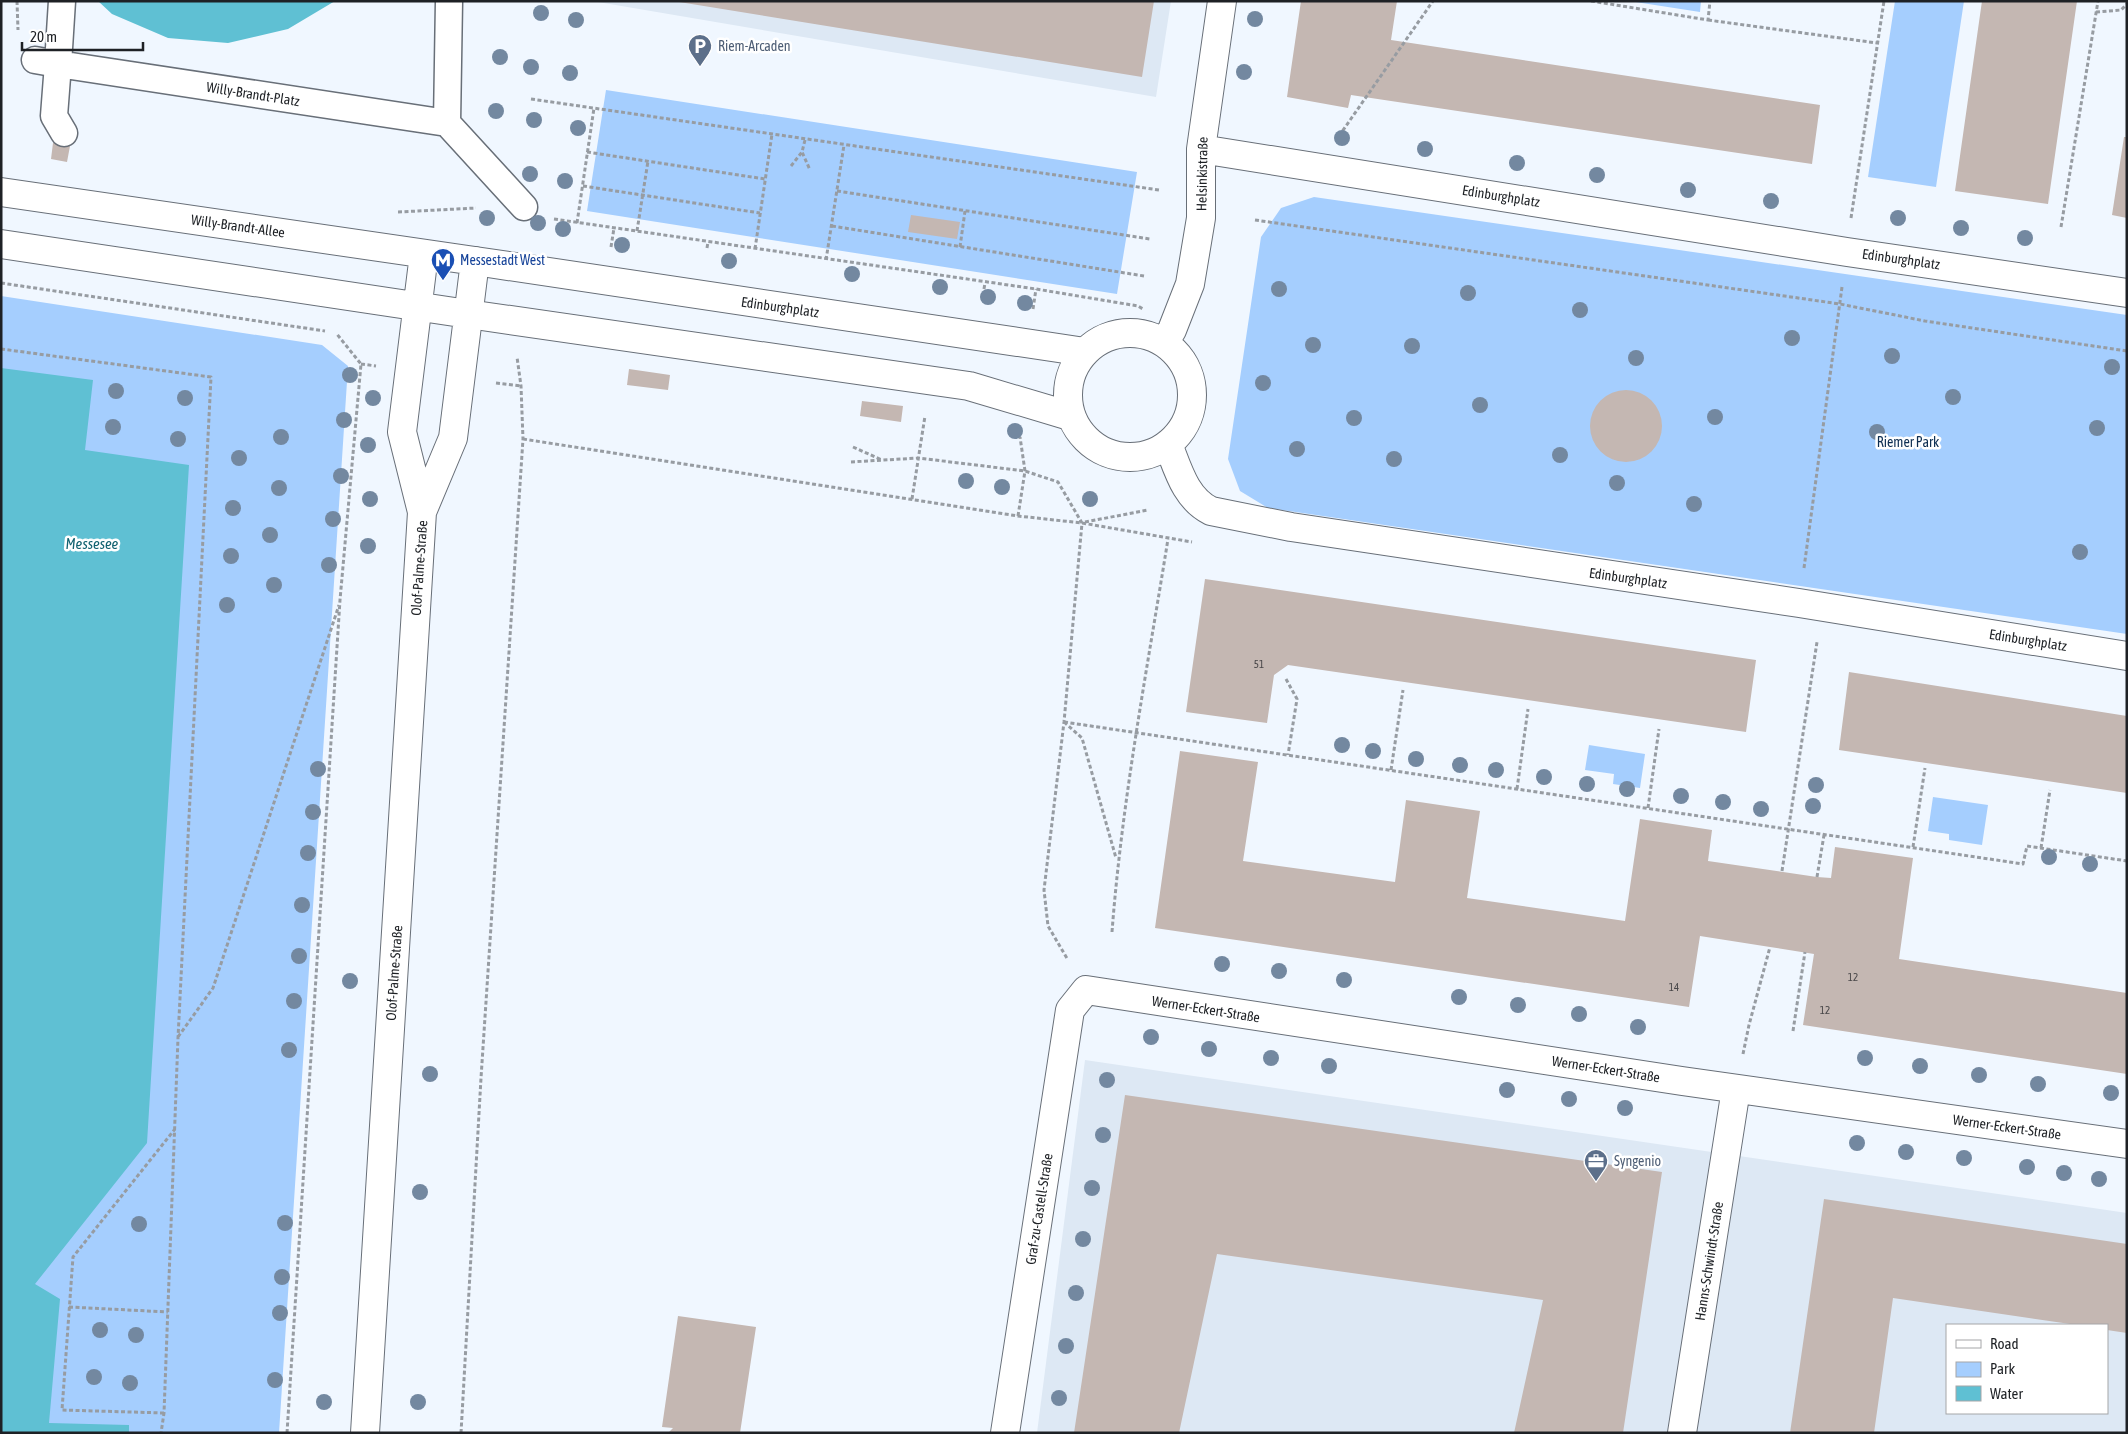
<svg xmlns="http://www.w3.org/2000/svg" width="2128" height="1434" font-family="'Asap Condensed',sans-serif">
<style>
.built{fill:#dde8f4;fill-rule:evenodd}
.green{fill:#a5cefe}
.water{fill:#5fc0d3}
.building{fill:#c4b7b2}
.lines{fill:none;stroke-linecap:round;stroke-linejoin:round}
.pedestrian-casing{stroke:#686f78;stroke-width:29}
.minor-casing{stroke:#686f78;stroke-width:30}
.secondary-casing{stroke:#686f78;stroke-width:30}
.path{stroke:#979ca2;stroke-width:3;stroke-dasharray:4 2.5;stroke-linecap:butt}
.pedestrian{stroke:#fff;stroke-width:26}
.minor{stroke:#fff;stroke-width:28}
.secondary{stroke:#fff;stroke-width:28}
.tree{fill:#7388a0}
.labels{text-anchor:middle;stroke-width:5;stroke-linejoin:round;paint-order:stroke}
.number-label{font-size:11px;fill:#484648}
.service-label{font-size:14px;fill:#4e5e75;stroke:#fff;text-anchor:start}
.street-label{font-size:14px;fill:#1e2125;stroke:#fff}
.transit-label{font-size:14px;fill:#164399;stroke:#fff;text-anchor:start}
.park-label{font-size:14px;fill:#0d2e52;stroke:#fff}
.water-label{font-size:15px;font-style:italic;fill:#116270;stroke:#fff}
</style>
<rect width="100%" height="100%" fill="#f0f7ff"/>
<path class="built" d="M 592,1 L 1171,1 L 1156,97 Z
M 1085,1060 L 2127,1213 L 2127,1433 L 1037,1433 ZM 1947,1325 L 2107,1325 L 2107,1413 L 1947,1413 Z"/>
<path class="green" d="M 1629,1 L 1701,1 L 1700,12 Z
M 1895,1 L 1964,1 L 1936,187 L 1868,177 Z
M 606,90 L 1137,172 L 1117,294 L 587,211 Z
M 1314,197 L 2127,315 L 2127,634 L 1268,508 L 1240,491 L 1228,459 L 1261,237 L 1281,208 Z
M 1,296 L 322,345 L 348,366 L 279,1433 L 1,1433 Z
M 1589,745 L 1645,754 L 1640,788 L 1613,784 L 1614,774 L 1585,770 Z
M 1933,797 L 1988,805 L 1982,845 L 1949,840 L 1949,834 L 1928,831 Z"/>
<path class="water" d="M 98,1 L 335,1 L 288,29 L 228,43 L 168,38 L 112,14 Z
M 1,368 L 93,380 L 85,450 L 189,465 L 147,1143 L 35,1284 L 60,1299 L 49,1423 L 129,1425 L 129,1433 L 1,1433 Z"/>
<path class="building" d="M 673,1 L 1154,1 L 1142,77 Z
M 1301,1 L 1397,1 L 1391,40 L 1820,105 L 1812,164 L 1351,95 L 1348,108 L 1287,97 Z
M 1982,1 L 2077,1 L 2048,204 L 1955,191 Z
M 2124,137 L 2127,137 L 2127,218 L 2112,215 Z
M 53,143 L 70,146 L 67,162 L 51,159 Z
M 911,215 L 960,222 L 957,239 L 908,232 Z
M 629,369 L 670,375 L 668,390 L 627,385 Z
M1590 426a36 36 0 1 1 72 0a36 36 0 1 1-72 0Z
M 862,401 L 903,406 L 901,422 L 860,416 Z
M 1205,579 L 1756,660 L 1746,732 L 1288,665 L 1274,675 L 1267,723 L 1186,712 Z
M 1849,672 L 2127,716 L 2127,793 L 1839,750 Z
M 1180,751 L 1258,762 L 1243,861 L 1395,882 L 1406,800 L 1480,811 L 1467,898 L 1625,921 L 1640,819 L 1712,830 L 1708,861 L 1817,877 L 1831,878 L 1835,847 L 1913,858 L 1899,959 L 2127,993 L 2127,1074 L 1803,1025 L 1814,954 L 1770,947 L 1700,936 L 1689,1007 L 1155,928 Z
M 1125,1095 L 1662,1172 L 1623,1433 L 1514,1433 L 1543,1300 L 1217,1254 L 1179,1433 L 1074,1433 Z
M 1824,1199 L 2127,1244 L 2127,1333 L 2107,1330 L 2107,1325 L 2077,1325 L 1893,1298 L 1874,1433 L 1790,1433 Z
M 678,1316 L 756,1327 L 740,1433 L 668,1433 L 673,1428 L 662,1427 Z"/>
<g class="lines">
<g class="pedestrian-casing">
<path id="pedestrian" d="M 62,1 L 58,64 L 447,123
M 449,1 L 447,123 L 524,207
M 35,60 L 58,64 L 54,116 L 64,133"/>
</g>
<g class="minor-casing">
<path id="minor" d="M 1201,149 L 1847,252 L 2127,293
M 475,261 L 1085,352
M 468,314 L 969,386 L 1070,416
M1068 395a62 62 0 1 1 124 0a62 62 0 1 1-124 0Z
M 1165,342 L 1172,330 L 1190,284 L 1201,218 L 1201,149 L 1222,1
M 1168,444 C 1178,469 1185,498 1211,511 L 1291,527 L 1799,603 L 2127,656
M 1005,1433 L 1070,1010 L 1086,990 L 1682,1081 L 2127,1144
M 1682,1433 L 1736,1089"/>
</g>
<g class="secondary-casing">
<path id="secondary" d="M 1,192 L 475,261 L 453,438 L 422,512
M 1,244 L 468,314
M 365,1433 L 422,512 L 402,432 L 424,254"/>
</g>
<path class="path" d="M 17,1 L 18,30
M 1591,1 L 1708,20 L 1710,1
M 2096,12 L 2121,10 L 2127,4
M 1708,20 L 1877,43
M 531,99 L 1159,190
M 1339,136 L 1433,1
M 805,140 L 802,152 L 810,170
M 587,152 L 765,179
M 791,166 L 802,152
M 583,186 L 760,213
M 837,191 L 1150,239
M 398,212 L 476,208
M 1851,218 L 1884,1
M 554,219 L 1036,289 L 1138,306 L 1143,309
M 1255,220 L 1840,304 L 1925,321 L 2127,351
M 577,223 L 594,108
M 832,226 L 1144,276
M 2061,227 L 2098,1
M 637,231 L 648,161
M 611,247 L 614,228
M 960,247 L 965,211
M 707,248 L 708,242
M 755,249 L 772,134
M 826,260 L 844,145
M 1,283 L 325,331
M 984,289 L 985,283
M 1033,309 L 1036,289
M 1,349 L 211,377 L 178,1038 L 164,1413 L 161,1433
M 361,364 L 376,366
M 496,383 L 521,386
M 523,439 L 1018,516 L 1082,523 L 1192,542
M 853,447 L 882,460
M 851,462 L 918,458 L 1025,471 L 1058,482 L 1082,523 L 1064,722 L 1044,890 L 1048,926 L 1068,960
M 912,499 L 925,416
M 1018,516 L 1025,471 L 1020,437
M 1085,522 L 1148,510
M 1804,568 L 1842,287
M 1286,679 L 1297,699 L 1288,755
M 1064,722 L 2023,864 L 2027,846 L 2127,861
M 1064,722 L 1082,738 L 1116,858
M 1391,770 L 1403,690
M 1517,789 L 1528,709
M 1648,808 L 1659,729
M 1913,847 L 1925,768
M 2041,848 L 2050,790
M 1782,871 L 1817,642
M 1817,877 L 1824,835
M 1112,932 C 1122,800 1147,670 1168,539
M 1793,1031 L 1805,952
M 178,1037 L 213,988 L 339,605
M 1743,1054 L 1749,1025 L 1770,947
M 69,1307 L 168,1312
M 164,1413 L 62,1410 L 73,1257 L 175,1129
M 287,1433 L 340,600 L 361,364 L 336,333
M 461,1433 L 481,1078 L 523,439 L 521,386 L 517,357"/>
<use href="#pedestrian" class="pedestrian"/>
<use href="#minor" class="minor"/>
<use href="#secondary" class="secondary"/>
</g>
<g class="tree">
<circle cx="541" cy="13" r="8"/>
<circle cx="1255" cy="19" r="8"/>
<circle cx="576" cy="20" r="8"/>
<circle cx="500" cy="57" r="8"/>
<circle cx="531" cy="67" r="8"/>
<circle cx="1244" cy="72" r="8"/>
<circle cx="570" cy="73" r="8"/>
<circle cx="496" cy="111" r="8"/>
<circle cx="534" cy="120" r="8"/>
<circle cx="578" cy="128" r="8"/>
<circle cx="1342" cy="138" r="8"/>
<circle cx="1425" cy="149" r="8"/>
<circle cx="1517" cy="163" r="8"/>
<circle cx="530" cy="174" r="8"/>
<circle cx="1597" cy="175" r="8"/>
<circle cx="565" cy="181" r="8"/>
<circle cx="1688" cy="190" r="8"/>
<circle cx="1771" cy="201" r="8"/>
<circle cx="487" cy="218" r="8"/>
<circle cx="1898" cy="218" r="8"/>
<circle cx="538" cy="223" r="8"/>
<circle cx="1961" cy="228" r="8"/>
<circle cx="563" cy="229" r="8"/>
<circle cx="2025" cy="238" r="8"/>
<circle cx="622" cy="245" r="8"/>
<circle cx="729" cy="261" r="8"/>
<circle cx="852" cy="274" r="8"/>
<circle cx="940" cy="287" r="8"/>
<circle cx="1279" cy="289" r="8"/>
<circle cx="1468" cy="293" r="8"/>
<circle cx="988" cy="297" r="8"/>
<circle cx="1025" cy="303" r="8"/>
<circle cx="1580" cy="310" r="8"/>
<circle cx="1792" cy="338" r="8"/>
<circle cx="1313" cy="345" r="8"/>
<circle cx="1412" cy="346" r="8"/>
<circle cx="1892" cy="356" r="8"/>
<circle cx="1636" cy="358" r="8"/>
<circle cx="2112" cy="367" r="8"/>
<circle cx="350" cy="375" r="8"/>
<circle cx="1263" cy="383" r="8"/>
<circle cx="116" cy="391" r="8"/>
<circle cx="1953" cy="397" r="8"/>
<circle cx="185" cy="398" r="8"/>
<circle cx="373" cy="398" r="8"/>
<circle cx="1480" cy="405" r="8"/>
<circle cx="1715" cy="417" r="8"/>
<circle cx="1354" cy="418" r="8"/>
<circle cx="344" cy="420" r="8"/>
<circle cx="113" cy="427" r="8"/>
<circle cx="2097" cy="428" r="8"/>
<circle cx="1015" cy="431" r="8"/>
<circle cx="1877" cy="432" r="8"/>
<circle cx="281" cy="437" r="8"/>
<circle cx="178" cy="439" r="8"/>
<circle cx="368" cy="445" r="8"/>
<circle cx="1297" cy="449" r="8"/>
<circle cx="1560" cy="455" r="8"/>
<circle cx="239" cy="458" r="8"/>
<circle cx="1394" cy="459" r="8"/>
<circle cx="341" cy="476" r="8"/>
<circle cx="966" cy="481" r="8"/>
<circle cx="1617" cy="483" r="8"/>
<circle cx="1002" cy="487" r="8"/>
<circle cx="279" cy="488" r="8"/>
<circle cx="370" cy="499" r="8"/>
<circle cx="1090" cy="499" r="8"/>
<circle cx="1694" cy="504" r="8"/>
<circle cx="233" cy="508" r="8"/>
<circle cx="333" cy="519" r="8"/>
<circle cx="270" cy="535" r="8"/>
<circle cx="368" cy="546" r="8"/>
<circle cx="2080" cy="552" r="8"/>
<circle cx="231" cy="556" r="8"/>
<circle cx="329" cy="565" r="8"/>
<circle cx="274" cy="585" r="8"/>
<circle cx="227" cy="605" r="8"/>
<circle cx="1342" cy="745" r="8"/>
<circle cx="1373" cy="751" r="8"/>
<circle cx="1416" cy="759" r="8"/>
<circle cx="1460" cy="765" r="8"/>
<circle cx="318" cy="769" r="8"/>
<circle cx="1496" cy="770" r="8"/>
<circle cx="1544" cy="777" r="8"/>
<circle cx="1587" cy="784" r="8"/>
<circle cx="1816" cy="785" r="8"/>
<circle cx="1627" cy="789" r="8"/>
<circle cx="1681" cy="796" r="8"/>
<circle cx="1723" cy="802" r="8"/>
<circle cx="1813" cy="806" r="8"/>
<circle cx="1761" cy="809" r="8"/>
<circle cx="313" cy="812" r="8"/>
<circle cx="308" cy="853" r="8"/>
<circle cx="2049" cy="857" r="8"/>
<circle cx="2090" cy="864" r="8"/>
<circle cx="302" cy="905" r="8"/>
<circle cx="299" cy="956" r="8"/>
<circle cx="1222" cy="964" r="8"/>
<circle cx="1279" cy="971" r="8"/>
<circle cx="1344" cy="980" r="8"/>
<circle cx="350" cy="981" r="8"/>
<circle cx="1459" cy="997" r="8"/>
<circle cx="294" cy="1001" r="8"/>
<circle cx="1518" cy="1005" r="8"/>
<circle cx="1579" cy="1014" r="8"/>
<circle cx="1638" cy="1027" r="8"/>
<circle cx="1151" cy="1037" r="8"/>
<circle cx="1209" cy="1049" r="8"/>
<circle cx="289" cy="1050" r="8"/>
<circle cx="1271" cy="1058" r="8"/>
<circle cx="1865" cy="1058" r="8"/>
<circle cx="1329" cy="1066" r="8"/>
<circle cx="1920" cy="1066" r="8"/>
<circle cx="430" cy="1074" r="8"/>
<circle cx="1979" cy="1075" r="8"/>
<circle cx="1107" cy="1080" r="8"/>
<circle cx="2038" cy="1084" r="8"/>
<circle cx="1507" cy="1090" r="8"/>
<circle cx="2111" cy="1093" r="8"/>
<circle cx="1569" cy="1099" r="8"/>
<circle cx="1625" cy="1108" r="8"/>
<circle cx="1103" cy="1135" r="8"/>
<circle cx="1857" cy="1143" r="8"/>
<circle cx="1906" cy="1152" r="8"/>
<circle cx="1964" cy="1158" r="8"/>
<circle cx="2027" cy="1167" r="8"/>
<circle cx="2064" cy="1173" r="8"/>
<circle cx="2099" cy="1179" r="8"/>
<circle cx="1092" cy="1188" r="8"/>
<circle cx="420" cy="1192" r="8"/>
<circle cx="285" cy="1223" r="8"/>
<circle cx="139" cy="1224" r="8"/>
<circle cx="1083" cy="1239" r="8"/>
<circle cx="282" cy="1277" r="8"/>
<circle cx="1076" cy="1293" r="8"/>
<circle cx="280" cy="1313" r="8"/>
<circle cx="100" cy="1330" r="8"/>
<circle cx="136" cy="1335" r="8"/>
<circle cx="1066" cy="1346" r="8"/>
<circle cx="94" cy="1377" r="8"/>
<circle cx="275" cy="1380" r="8"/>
<circle cx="130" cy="1383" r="8"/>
<circle cx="1059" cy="1398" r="8"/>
<circle cx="324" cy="1402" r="8"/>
<circle cx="418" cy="1402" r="8"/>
</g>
<defs>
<g id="parking-pin" transform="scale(1.25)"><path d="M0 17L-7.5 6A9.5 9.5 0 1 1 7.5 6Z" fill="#5c6f8a" stroke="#fff"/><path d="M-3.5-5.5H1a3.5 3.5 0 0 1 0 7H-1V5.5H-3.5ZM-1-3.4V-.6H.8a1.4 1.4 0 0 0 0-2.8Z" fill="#fff"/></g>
<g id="metro-pin" transform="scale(1.25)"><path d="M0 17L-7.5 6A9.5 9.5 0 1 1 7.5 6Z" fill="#1a4fb4" stroke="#fff"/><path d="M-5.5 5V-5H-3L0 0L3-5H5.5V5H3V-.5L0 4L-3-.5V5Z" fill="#fff"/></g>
<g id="office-pin" transform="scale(1.25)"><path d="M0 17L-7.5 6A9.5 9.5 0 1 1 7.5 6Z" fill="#5c6f8a" stroke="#fff"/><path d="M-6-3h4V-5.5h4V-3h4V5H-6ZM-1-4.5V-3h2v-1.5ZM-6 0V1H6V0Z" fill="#fff"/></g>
</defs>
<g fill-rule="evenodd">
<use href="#parking-pin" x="700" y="46"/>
<use href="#metro-pin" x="443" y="260"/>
<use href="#office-pin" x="1596" y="1161"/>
</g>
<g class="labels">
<g class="number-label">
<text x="1259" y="668">51</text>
<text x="1853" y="981">12</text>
<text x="1674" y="991">14</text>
<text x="1825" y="1014">12</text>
</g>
<g class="service-label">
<text x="718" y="51">Riem-Arcaden</text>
<text x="1614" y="1166">Syngenio</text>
</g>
<g class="street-label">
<text transform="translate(253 94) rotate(9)" y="5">Willy-Brandt-Platz</text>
<text transform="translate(1202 174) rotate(-89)" y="5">Helsinkistraße</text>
<text transform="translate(1501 196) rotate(9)" y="5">Edinburghplatz</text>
<text transform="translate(238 226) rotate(8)" y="5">Willy-Brandt-Allee</text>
<text transform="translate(1901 259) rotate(8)" y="5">Edinburghplatz</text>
<text transform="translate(780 307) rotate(8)" y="5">Edinburghplatz</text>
<text transform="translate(419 568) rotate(-86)" y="5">Olof-Palme-Straße</text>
<text transform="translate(1628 578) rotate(8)" y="5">Edinburghplatz</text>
<text transform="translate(2028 640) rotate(9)" y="5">Edinburghplatz</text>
<text transform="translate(394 973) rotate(-86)" y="5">Olof-Palme-Straße</text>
<text transform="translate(1206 1009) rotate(9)" y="5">Werner-Eckert-Straße</text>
<text transform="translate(1606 1069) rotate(9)" y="5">Werner-Eckert-Straße</text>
<text transform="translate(2007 1127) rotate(8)" y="5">Werner-Eckert-Straße</text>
<text transform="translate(1039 1209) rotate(-81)" y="5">Graf-zu-Castell-Straße</text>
<text transform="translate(1709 1261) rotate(-81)" y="5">Hanns-Schwindt-Straße</text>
</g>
<g class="transit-label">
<text x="460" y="265">Messestadt West</text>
</g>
<g class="park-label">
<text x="1908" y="447">Riemer Park</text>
</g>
<g class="water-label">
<text x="92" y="549">Messesee</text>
</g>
</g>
<rect width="2128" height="1434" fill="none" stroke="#1e2125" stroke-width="5"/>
<rect x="1946" y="1324" width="162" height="90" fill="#ffffff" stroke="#a5a6a8"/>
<rect x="1956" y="1340" width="25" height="8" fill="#ffffff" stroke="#a5a6a8"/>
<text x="1990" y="1349" font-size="15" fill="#1e2125">Road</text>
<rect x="1956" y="1362" width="25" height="15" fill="#a5cefe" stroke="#a5a6a8"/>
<text x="1990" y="1374" font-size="15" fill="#1e2125">Park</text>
<rect x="1956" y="1386" width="25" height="15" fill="#5fc0d3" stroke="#a5a6a8"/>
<text x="1990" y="1399" font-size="15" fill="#1e2125">Water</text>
<path d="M22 42v8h121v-8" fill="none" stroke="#1e2125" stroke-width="2.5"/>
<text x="30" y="42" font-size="15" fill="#1e2125" stroke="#ffffff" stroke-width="4" paint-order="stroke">20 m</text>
</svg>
